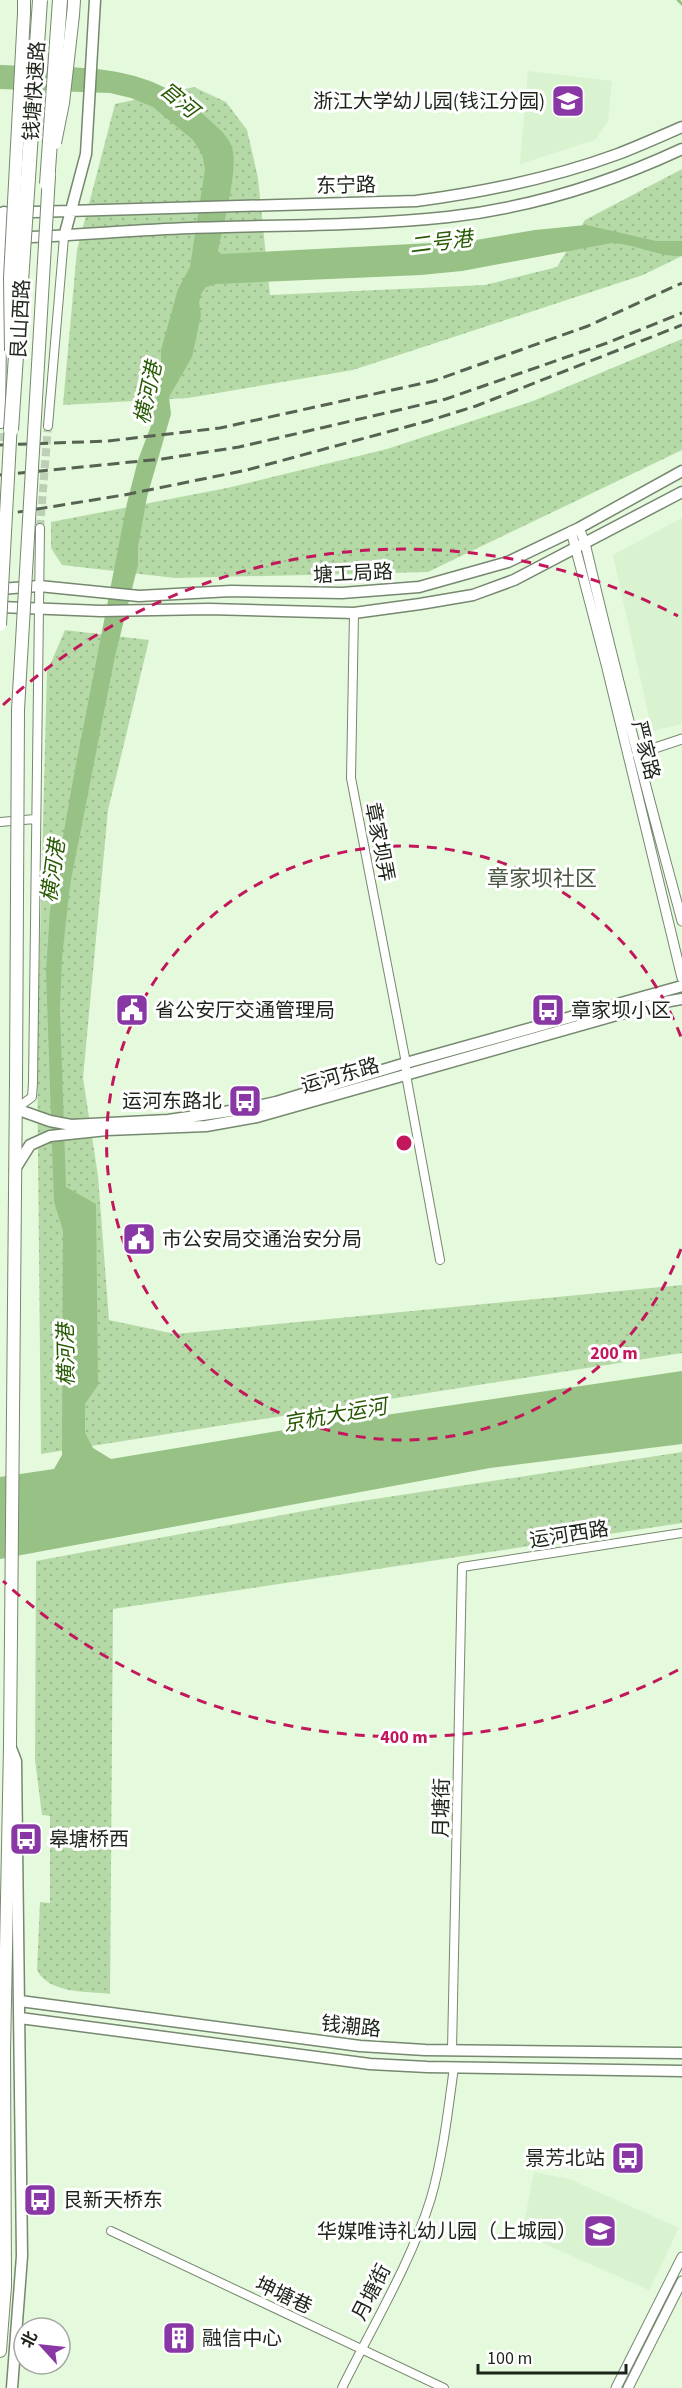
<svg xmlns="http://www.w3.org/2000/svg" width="682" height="2388" font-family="'Source Sans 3','Noto Sans SC',sans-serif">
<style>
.built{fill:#d9f2cf}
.grass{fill:url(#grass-dots)}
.water{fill:#97c185}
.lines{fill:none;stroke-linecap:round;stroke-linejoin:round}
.stream{stroke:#97c185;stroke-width:3}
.minor-tunnel{stroke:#bdcfb6;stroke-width:8;stroke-dasharray:8 4;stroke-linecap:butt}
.minor-casing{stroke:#76886f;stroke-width:10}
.tertiary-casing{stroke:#76886f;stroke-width:11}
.secondary-casing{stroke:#76886f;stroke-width:13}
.primary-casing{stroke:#76886f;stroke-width:14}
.minor{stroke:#fff;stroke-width:8}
.tertiary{stroke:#fff;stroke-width:9}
.secondary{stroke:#fff;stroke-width:10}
.primary{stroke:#fff;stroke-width:12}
.rail{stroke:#576253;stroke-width:3;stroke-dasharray:12 6;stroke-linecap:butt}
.primary-bridge-casing{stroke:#76886f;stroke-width:14;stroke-linecap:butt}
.trunk-bridge-casing{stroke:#76886f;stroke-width:16;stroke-linecap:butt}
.primary-bridge{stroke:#fff;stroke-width:12}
.trunk-bridge{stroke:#fff;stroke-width:14}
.ring{fill:none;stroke:#c2185b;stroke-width:3;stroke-dasharray:10 8}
.labels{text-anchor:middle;stroke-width:6;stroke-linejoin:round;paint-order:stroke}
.street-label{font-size:20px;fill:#1d251a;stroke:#fff}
.poi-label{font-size:20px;fill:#1d251a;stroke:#fff;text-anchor:start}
.water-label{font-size:21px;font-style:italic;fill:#275a02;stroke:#fff}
.quarter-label{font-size:22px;fill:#495942;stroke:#fff}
.centre{fill:#c2185b;stroke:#fff;stroke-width:3}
.ring-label{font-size:18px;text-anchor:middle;font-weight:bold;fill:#c2185b;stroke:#fff;stroke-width:6;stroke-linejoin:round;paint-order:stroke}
</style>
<defs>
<pattern id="grass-dots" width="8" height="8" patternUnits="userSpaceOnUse" patternTransform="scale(1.5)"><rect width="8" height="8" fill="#b6daa7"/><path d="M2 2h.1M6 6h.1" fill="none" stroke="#9cbb8f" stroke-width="1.8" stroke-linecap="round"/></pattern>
</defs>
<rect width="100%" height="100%" fill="#e5f9dd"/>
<path class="built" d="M 528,71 L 612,81 L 608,121 L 595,140 L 520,164 Z
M 682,518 L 682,724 L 652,731 L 613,555 Z
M 534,2172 L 569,2179 L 679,2228 L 649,2290 L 522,2234 Z"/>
<path class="grass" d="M 194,87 L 226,102 L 247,130 L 258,178 L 270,295 L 485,285 L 557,267 L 585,220 L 682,169 L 682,256 L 643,275 L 353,370 L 188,398 L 63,405 L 77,250 L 115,104 Z
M 682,339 L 682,450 L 428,572 L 175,578 L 62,565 L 51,548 L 51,522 L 227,488 L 387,449 L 533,401 Z
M 65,630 L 149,640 L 108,810 L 83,1078 L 98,1176 L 109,1320 L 175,1334 L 682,1285 L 682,1353 L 41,1454 L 37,1054 L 47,672 Z
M 682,1452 L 682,1523 L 113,1609 L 110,1994 C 86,1991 49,1994 37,1970 L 40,1902 L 50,1903 L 50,1816 L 42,1815 L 35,1760 L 36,1561 L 336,1505 Z"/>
<path class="water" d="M 0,65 C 77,69 146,59 206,117 C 215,125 229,136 232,148 C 239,168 222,229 218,251 L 221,254 L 470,241 L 535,230 L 586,225 L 656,241 L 682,241 L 682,256 C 658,257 636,244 612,243 L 462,271 L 421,275 L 216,284 L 206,287 L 201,294 L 199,303 L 201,315 L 192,357 L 169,397 L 171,414 L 147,497 L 138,547 L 138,565 L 115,656 L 70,885 L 62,958 L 60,1009 L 66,1187 L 96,1204 L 98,1385 L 85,1404 L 85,1433 L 93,1448 L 111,1459 L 278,1431 L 682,1371 L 682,1444 L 490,1468 L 0,1559 L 0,1477 L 54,1469 L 62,1455 L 63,1230 L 54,1202 L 46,971 L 50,911 L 73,780 L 127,503 L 138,460 L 152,423 L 152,415 L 161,383 L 161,350 L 178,289 L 190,267 L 205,169 L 202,154 L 193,140 L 153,107 L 131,98 L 110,93 L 0,89 Z"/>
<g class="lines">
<path class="stream" d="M 678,0 L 682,4"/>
<path class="minor-tunnel" d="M 0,441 L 1,424
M 40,528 L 48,426"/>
<g class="minor-casing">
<path id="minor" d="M 1,424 L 3,238
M 48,426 L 64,237
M 354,613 L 351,778 L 406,1063 L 406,1075 L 440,1260
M 0,822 L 35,819
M 16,1109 L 32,1097 L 33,1083 L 40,528
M 452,2050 L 462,1567 L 682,1533
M 111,2231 L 444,2388
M 342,2388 C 372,2327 411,2263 431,2198 C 443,2156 448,2111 454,2067"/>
</g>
<g class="tertiary-casing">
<path id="tertiary" d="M 579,528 L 585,543 C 615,670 648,796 682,921
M 571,531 L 606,664 L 682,978
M 637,754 L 682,739
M 616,2388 L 682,2257
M 628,2388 L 682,2281"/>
</g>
<g class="secondary-casing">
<path id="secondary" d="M 0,213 L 416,201 C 484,192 553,178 618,154 C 639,146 661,136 682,127
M 64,237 L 86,154 L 95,0
M 0,238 C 64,237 127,230 190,228 C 276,225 363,226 448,217 C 528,208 609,183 682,149
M 3,238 L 4,212
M 0,589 L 39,586 L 139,596 L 231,591 L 342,593 L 419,587 L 508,562 L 579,528 L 682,471
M 0,607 L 101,611 L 209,609 L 354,613 L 420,604 L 473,595 L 514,580 L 682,492
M 16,1109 L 50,1121 L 71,1125 L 168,1120 L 244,1109 L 276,1102 L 406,1063 L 682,986
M 15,1169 L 30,1145 L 50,1136 L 107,1130 L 206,1126 L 257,1117 L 659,1003 L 682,999
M 11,1748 L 16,1761 L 22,2256 L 12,2388
M 20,2001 L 360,2046 L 425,2050 L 682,2053
M 20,2018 L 370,2064 L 427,2067 L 682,2071"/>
</g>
<g class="primary-casing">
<path id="primary" d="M 24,13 L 24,0
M 73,15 L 74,0
M 0,2351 L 5,2286 L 4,2051 L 10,1746 L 16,1082"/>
</g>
<use href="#minor" class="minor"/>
<use href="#tertiary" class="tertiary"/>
<use href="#secondary" class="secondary"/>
<use href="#primary" class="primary"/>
<path class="rail" d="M 0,445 L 108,441 L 220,428 L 433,381 L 588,326 L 682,283
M 0,475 L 162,459 L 239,447 L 446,399 L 607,343 L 682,313
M 0,515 L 124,495 L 247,470 L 428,421 L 476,406 L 682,325"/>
<g class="primary-bridge-casing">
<path id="primary-bridge" d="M 55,143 L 63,103 L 73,15
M 11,351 L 10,278 L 24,13
M 0,625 L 11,422
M 16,1082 L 18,710 L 49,175"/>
</g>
<g class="trunk-bridge-casing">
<path id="trunk-bridge" d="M 47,184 L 60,0
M 11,430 L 40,0"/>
</g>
<use href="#primary-bridge" class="primary-bridge"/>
<use href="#trunk-bridge" class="trunk-bridge"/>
</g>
<g class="ring">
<path d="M681 1249A297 297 0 1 1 681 1037"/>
<path d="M678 1670A594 594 0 0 1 3 1581M3 705A594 594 0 0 1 678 616"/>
</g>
<defs>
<g id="school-square" transform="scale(1.725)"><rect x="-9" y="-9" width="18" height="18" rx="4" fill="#8a37a6" stroke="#fff"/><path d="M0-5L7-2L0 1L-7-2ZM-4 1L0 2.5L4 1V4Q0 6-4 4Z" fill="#fff"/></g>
<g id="civic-square" transform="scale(1.725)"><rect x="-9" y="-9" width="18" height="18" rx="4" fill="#8a37a6" stroke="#fff"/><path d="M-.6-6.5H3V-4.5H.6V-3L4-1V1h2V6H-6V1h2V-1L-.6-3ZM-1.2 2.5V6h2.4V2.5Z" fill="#fff"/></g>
<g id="bus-square" transform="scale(1.725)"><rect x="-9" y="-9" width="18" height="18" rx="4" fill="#8a37a6" stroke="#fff"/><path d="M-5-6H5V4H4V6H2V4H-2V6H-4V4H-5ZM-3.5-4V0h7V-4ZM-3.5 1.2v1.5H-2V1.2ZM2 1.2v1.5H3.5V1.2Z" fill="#fff"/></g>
<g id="building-square" transform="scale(1.725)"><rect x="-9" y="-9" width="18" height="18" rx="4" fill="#8a37a6" stroke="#fff"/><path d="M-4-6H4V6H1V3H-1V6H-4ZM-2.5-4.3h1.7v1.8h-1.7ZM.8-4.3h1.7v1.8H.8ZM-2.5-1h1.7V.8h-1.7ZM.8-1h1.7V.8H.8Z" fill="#fff"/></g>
</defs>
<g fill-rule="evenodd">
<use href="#school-square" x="568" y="101"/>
<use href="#civic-square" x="132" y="1010"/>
<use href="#bus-square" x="548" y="1010"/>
<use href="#bus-square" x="245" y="1101"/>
<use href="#civic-square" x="139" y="1239"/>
<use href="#bus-square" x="26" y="1839"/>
<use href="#bus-square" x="628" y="2158"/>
<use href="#bus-square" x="40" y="2200"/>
<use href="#school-square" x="600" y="2231"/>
<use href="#building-square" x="179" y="2338"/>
</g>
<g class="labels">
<g class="street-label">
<text transform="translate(34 91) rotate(-86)" y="7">钱塘快速路</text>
<text transform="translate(346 185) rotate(-1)" y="7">东宁路</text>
<text transform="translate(20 319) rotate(-87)" y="7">艮山西路</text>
<text transform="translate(353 573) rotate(-3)" y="7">塘工局路</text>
<text transform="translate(646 750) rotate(76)" y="7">严家路</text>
<text transform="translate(380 842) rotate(79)" y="7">章家坝弄</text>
<text transform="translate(340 1075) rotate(-16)" y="7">运河东路</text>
<text transform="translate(569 1534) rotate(-9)" y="7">运河西路</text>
<text transform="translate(441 1808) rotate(-89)" y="7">月塘街</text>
<text transform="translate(351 2026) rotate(6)" y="7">钱潮路</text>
<text transform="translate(371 2292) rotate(-63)" y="7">月塘街</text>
<text transform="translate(284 2295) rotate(25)" y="7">坤塘巷</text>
</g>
<g class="poi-label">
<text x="545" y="108" text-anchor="end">浙江大学幼儿园(钱江分园)</text>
<text x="155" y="1017">省公安厅交通管理局</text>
<text x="571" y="1017">章家坝小区</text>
<text x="222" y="1108" text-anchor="end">运河东路北</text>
<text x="162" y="1246">市公安局交通治安分局</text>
<text x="49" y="1846">皋塘桥西</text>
<text x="605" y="2165" text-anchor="end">景芳北站</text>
<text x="63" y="2207">艮新天桥东</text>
<text x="577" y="2238" text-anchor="end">华媒唯诗礼幼儿园（上城园）</text>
<text x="202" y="2345">融信中心</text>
</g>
<g class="water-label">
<text transform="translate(179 100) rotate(40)" y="7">官河</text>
<text transform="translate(441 242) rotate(-7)" y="7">二号港</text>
<text transform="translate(148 393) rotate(-78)" y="7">横河港</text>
<text transform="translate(53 871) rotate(-82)" y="7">横河港</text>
<text transform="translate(66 1355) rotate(-91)" y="7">横河港</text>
<text transform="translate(335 1415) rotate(-10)" y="7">京杭大运河</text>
</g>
<g class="quarter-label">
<text x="542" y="886">章家坝社区</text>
</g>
</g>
<circle cx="404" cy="1143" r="9" class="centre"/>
<g class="ring-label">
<text x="614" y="1359">200 m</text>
<text x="404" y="1743">400 m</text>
</g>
<g transform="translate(42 2346) rotate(297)"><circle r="28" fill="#ffffff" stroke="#a5a8a3" stroke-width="1.5"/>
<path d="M0-4.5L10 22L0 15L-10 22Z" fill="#8a37a6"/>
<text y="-9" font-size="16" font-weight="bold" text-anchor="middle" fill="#1d251a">北</text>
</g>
<path d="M478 2364v9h148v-9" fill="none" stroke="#1d251a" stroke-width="3"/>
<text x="487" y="2364" font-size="18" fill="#1d251a" stroke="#ffffff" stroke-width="4.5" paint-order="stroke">100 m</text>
</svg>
